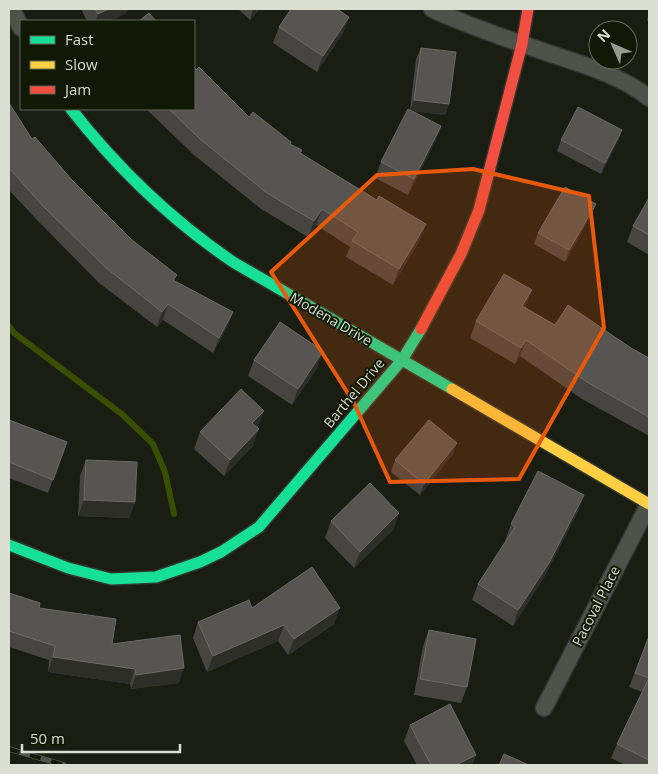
<svg xmlns="http://www.w3.org/2000/svg" width="658" height="774" font-family="'Open Sans',sans-serif">
<style>
.lines{fill:none;stroke-linecap:round;stroke-linejoin:round}
.stream{stroke:#3a4d02;stroke-width:6}
.street-casing{stroke:#33362e;stroke-width:19}
.fast-casing{stroke:#33362e;stroke-width:14}
.slow-casing{stroke:#33362e;stroke-width:14}
.jam-casing{stroke:#33362e;stroke-width:14}
.street{stroke:#4f524a;stroke-width:16}
.fast{stroke:#16e098;stroke-width:11}
.slow{stroke:#ffcf43;stroke-width:11}
.jam{stroke:#f24e42;stroke-width:11}
.rail-casing{stroke:#52554e;stroke-width:5.5}
.rail{stroke:#111805;stroke-width:4;stroke-dasharray:11;stroke-linecap:butt}
.wall{fill:#464541}
.shaded-wall{fill:#2d2e28}
.building{fill:#565551;stroke:#6b6b65}
.marked{fill:#e8590c;fill-opacity:0.2;stroke:#e8590c;stroke-width:4;stroke-linejoin:round}
.labels{text-anchor:middle;stroke-width:4;stroke-linejoin:round;paint-order:stroke}
.street-label{font-size:14px;fill:#dadfd2;stroke:#111805}
</style>
<rect width="100%" height="100%" fill="#191d12"/>
<g class="lines">
<path class="stream" d="M 9,326 L 14,333 L 123,415 L 153,444 L 165,472 L 174,514"/>
<g class="street-casing">
<path id="street" d="M 12,9 L 21,28
M 432,9 C 470,27 511,40 551,54 C 584,65 622,76 649,98
M 544,708 L 649,504"/>
</g>
<g class="fast-casing">
<path id="fast" d="M 71,109 C 118,169 170,219 233,262 L 452,389
M 9,545 L 68,568 L 111,579 L 156,577 L 200,562 L 221,552 L 259,527 L 402,360 L 421,329"/>
</g>
<g class="slow-casing">
<path id="slow" d="M 452,389 L 649,504"/>
</g>
<g class="jam-casing">
<path id="jam" d="M 421,329 L 461,254 L 479,210 L 522,44 L 528,9"/>
</g>
<use href="#street" class="street"/>
<use href="#fast" class="fast"/>
<use href="#slow" class="slow"/>
<use href="#jam" class="jam"/>
<g class="rail-casing">
<path id="rail" d="M 9,749 L 64,765"/>
</g>
<use href="#rail" class="rail"/>
</g>
<path class="wall" d="M 81,9 L 128,9 L 126,13 L 110,21 L 87,21 Z
M 238,9 L 260,9 L 250,20 Z
M 649,13 L 649,22 L 647,20 Z
M 349,17 L 343,33 L 317,72 L 273,43 L 279,27 Z
M 421,48 L 449,104 L 445,115 L 412,111 L 441,126 L 435,142 L 408,195 L 375,178 L 381,162 L 410,110 L 416,59 Z
M 196,70 L 249,117 L 290,144 L 301,153 L 420,240 L 393,285 L 346,257 L 350,247 L 316,225 L 308,237 L 261,209 L 194,155 L 146,109 L 194,109 Z
M 9,103 L 32,139 L 71,179 L 132,240 L 177,275 L 174,281 L 233,312 L 227,327 L 213,353 L 163,320 L 157,327 L 99,283 L 37,220 L 9,190 Z
M 622,130 L 618,141 L 601,174 L 557,151 L 561,140 Z
M 649,198 L 649,255 L 627,242 L 633,226 Z
M 591,215 L 565,262 L 534,244 L 538,233 Z
M 526,306 L 525,307 L 555,325 L 631,348 L 649,358 L 649,436 L 582,399 L 520,356 L 515,364 L 470,338 L 476,321 Z
M 254,360 L 318,367 L 292,405 L 248,376 Z
M 9,420 L 67,442 L 48,493 L 9,478 Z
M 257,427 L 253,446 L 224,476 L 194,449 L 200,432 L 258,427 Z
M 453,454 L 420,495 L 391,472 L 395,460 Z
M 86,460 L 135,502 L 129,518 L 78,516 L 80,476 Z
M 584,495 L 578,511 L 543,579 L 513,626 L 472,600 L 478,584 L 506,541 L 505,541 L 511,524 Z
M 399,513 L 393,530 L 354,568 L 325,538 L 331,521 Z
M 9,593 L 112,644 L 179,683 L 131,689 L 130,684 L 48,672 L 49,660 L 9,647 Z
M 252,608 L 334,624 L 288,655 L 278,641 L 207,672 L 193,638 L 198,622 Z
M 429,630 L 467,687 L 461,703 L 414,695 L 423,646 Z
M 649,636 L 649,765 L 625,765 L 611,758 L 617,744 L 642,692 L 629,687 Z
M 410,725 L 476,755 L 472,765 L 417,765 L 404,741 Z"/>
<path class="shaded-wall" d="M 109,9 L 128,9 L 126,13 L 110,21 L 95,21 L 98,14 Z
M 253,9 L 260,9 L 250,20 Z
M 349,17 L 343,33 L 317,72 L 323,56 Z
M 414,100 L 449,104 L 445,115 L 410,111 Z
M 441,126 L 435,142 L 408,195 L 414,179 Z
M 622,130 L 618,141 L 601,174 L 605,163 Z
M 596,204 L 591,215 L 565,262 L 569,250 Z
M 322,209 L 316,225 L 308,237 L 314,221 Z
M 426,224 L 420,240 L 393,285 L 399,269 Z
M 532,290 L 526,306 L 516,322 L 522,306 Z
M 168,304 L 163,320 L 157,327 L 162,312 Z
M 233,312 L 227,327 L 213,353 L 219,338 Z
M 526,340 L 520,356 L 515,364 L 521,348 Z
M 323,351 L 318,367 L 292,405 L 298,389 Z
M 264,411 L 258,427 L 246,439 L 252,423 Z
M 259,429 L 253,446 L 224,476 L 230,460 Z
M 457,443 L 453,454 L 420,495 L 424,484 Z
M 584,495 L 578,511 L 543,579 L 513,626 L 518,610 Z
M 84,500 L 135,502 L 129,518 L 78,516 Z
M 399,513 L 393,530 L 354,568 L 360,552 Z
M 340,608 L 334,624 L 288,655 L 294,639 Z
M 284,625 L 278,641 L 207,672 L 213,656 Z
M 53,657 L 135,669 L 130,684 L 48,672 Z
M 184,668 L 179,683 L 131,689 L 136,675 Z
M 476,755 L 472,765 L 456,765 Z"/>
<path class="building" d="M 95,9 L 109,9 L 98,14 Z
M 291,9 L 337,9 L 349,17 L 323,56 L 279,27 Z
M 149,13 L 156,21 L 139,21 Z
M 421,48 L 456,52 L 449,104 L 414,100 Z
M 194,67 L 196,70 L 199,67 L 249,117 L 253,112 L 291,142 L 290,144 L 302,150 L 300,153 L 377,200 L 379,196 L 426,224 L 399,269 L 352,241 L 358,232 L 322,209 L 314,221 L 267,193 L 200,139 L 169,109 L 194,109 Z
M 9,103 L 32,139 L 35,137 L 71,179 L 132,240 L 177,275 L 173,280 L 233,312 L 219,338 L 168,304 L 162,312 L 105,267 L 42,205 L 9,168 Z
M 578,107 L 622,130 L 605,163 L 561,140 Z
M 408,109 L 441,126 L 414,179 L 381,162 Z
M 565,187 L 596,204 L 569,250 L 538,233 Z
M 649,198 L 649,235 L 633,226 Z
M 504,274 L 532,290 L 522,306 L 555,325 L 568,305 L 631,348 L 649,358 L 649,417 L 587,382 L 526,340 L 521,348 L 476,321 Z
M 280,322 L 323,351 L 298,389 L 254,360 Z
M 241,389 L 264,411 L 252,423 L 259,429 L 230,460 L 200,432 Z
M 9,420 L 67,442 L 53,480 L 9,462 Z
M 429,420 L 457,443 L 424,484 L 395,460 Z
M 86,460 L 137,462 L 135,502 L 84,500 Z
M 538,471 L 584,495 L 549,563 L 518,610 L 478,584 L 515,527 L 511,524 Z
M 370,483 L 399,513 L 360,552 L 331,521 Z
M 312,567 L 340,608 L 294,639 L 284,625 L 213,656 L 198,622 L 249,600 L 252,608 Z
M 9,593 L 40,603 L 39,608 L 116,619 L 112,644 L 180,635 L 184,668 L 136,675 L 135,669 L 53,657 L 55,646 L 9,631 Z
M 429,630 L 476,639 L 467,687 L 420,679 Z
M 649,636 L 649,760 L 617,744 L 649,678 L 635,673 Z
M 450,704 L 476,755 L 456,765 L 431,765 L 410,725 Z
M 504,754 L 529,765 L 499,765 Z"/>
<path class="marked" d="M 473,169 L 589,196 L 604,328 L 519,479 L 390,482 L 354,403 L 271,272 L 377,175 Z"/>
<g class="labels">
<g class="street-label">
<text transform="translate(331 319) rotate(30)" y="5">Modena Drive</text>
<text transform="translate(354 393) rotate(-50)" y="5">Barthel Drive</text>
<text transform="translate(596 606) rotate(-63)" y="5">Pacoval Place</text>
</g>
</g>
<rect width="658" height="774" fill="none" stroke="#dadfd2" stroke-width="20"/>
<rect x="20" y="20" width="175" height="90" fill="#111805" stroke="#616857"/>
<rect x="30" y="36" width="25" height="8" fill="#16e098" stroke="#616857"/>
<text x="65" y="45" font-size="15" fill="#dadfd2">Fast</text>
<rect x="30" y="61" width="25" height="8" fill="#ffcf43" stroke="#616857"/>
<text x="65" y="70" font-size="15" fill="#dadfd2">Slow</text>
<rect x="30" y="86" width="25" height="8" fill="#f24e42" stroke="#616857"/>
<text x="65" y="95" font-size="15" fill="#dadfd2">Jam</text>
<g transform="translate(613 45) rotate(315)"><circle r="24" fill="#111805" stroke="#616857"/>
<path d="M0-4L9 19L0 12L-9 19Z" fill="#969b8f"/>
<text y="-8" font-size="14" font-weight="bold" text-anchor="middle" fill="#dadfd2">N</text>
</g>
<path d="M22 744v8h158v-8" fill="none" stroke="#dadfd2" stroke-width="2.5"/>
<text x="30" y="744" font-size="15" fill="#dadfd2" stroke="#111805" stroke-width="4" paint-order="stroke">50 m</text>
</svg>
